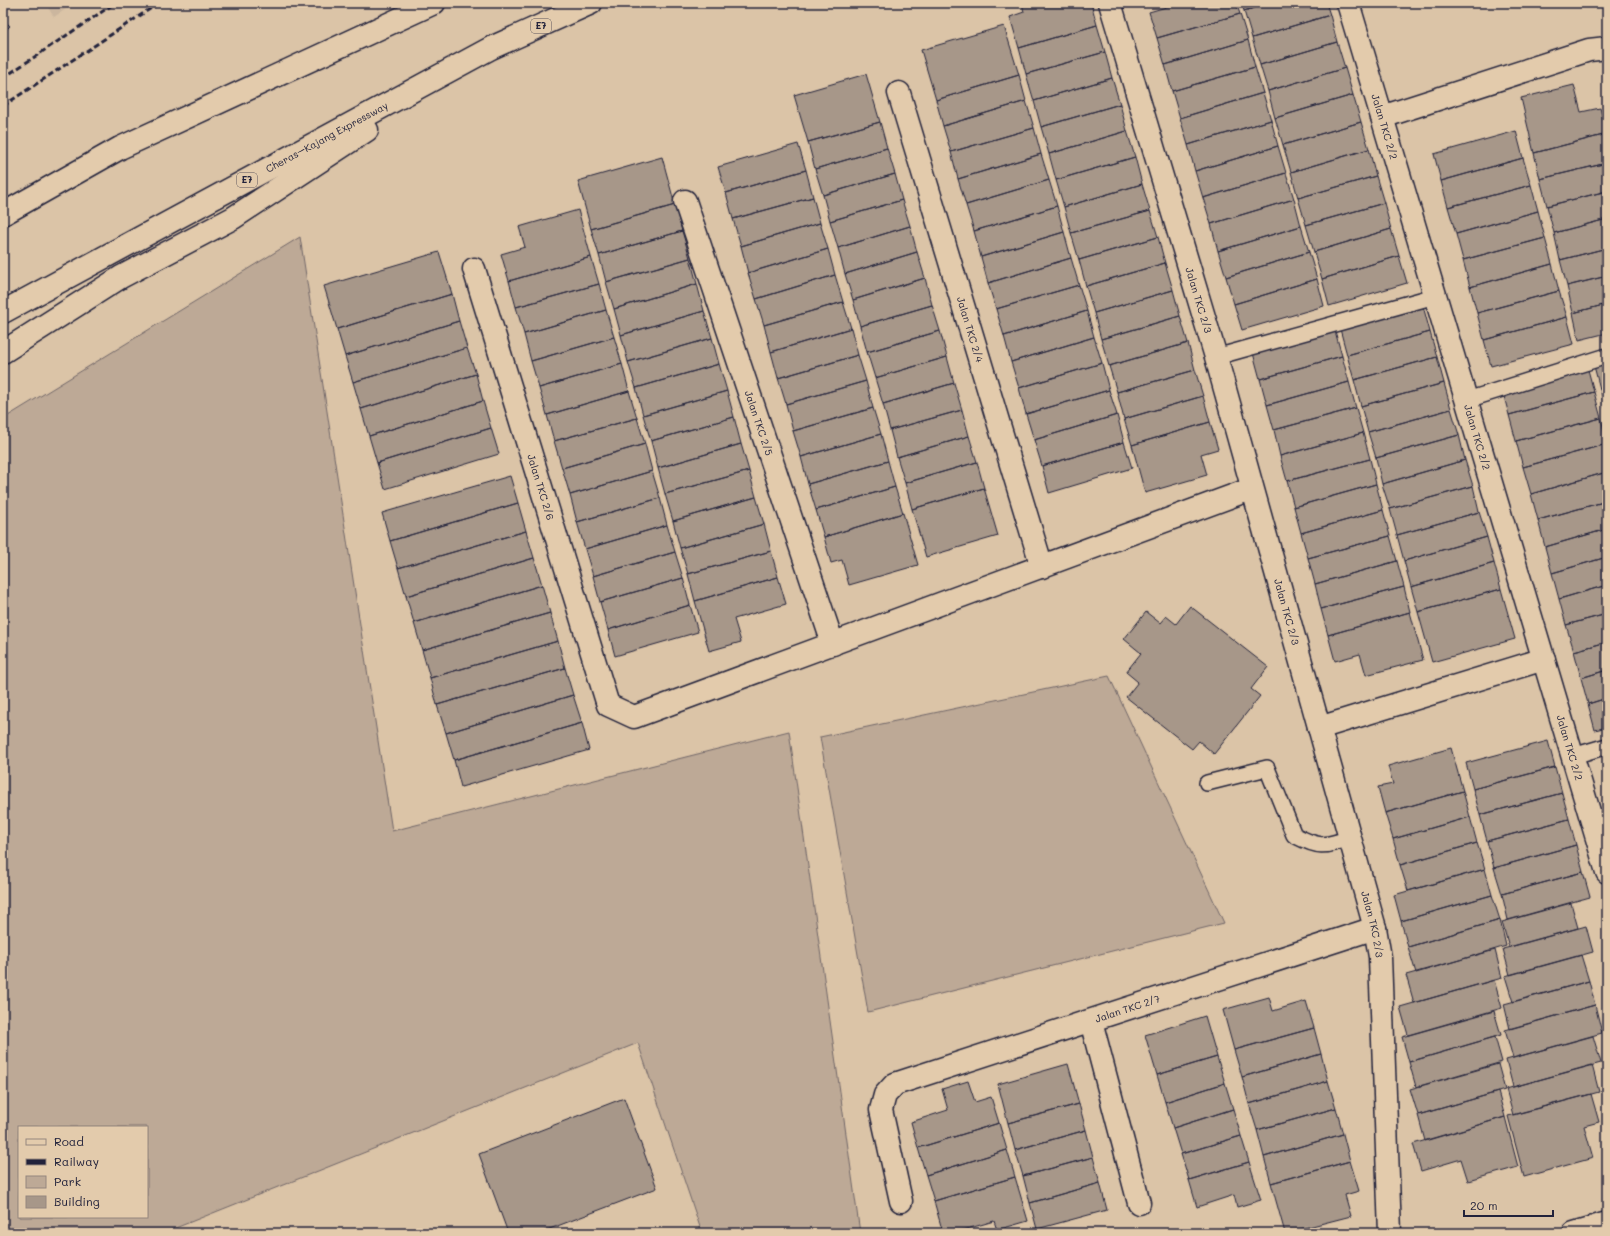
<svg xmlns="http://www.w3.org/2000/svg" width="1610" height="1236" font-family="Mali,sans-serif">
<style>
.built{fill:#cbb69e}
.green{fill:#bda996;stroke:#706668;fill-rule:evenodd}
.building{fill:#a79789;stroke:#22223b}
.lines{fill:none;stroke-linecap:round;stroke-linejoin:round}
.lane-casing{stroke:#22223b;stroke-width:18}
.street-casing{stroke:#22223b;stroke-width:25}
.secondary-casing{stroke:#22223b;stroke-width:25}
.highway-casing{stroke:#22223b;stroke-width:25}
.lane{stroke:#e3cbac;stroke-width:15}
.street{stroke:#e3cbac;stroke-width:22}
.secondary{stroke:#e3cbac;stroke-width:22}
.highway{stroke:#e3cbac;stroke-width:22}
.rail{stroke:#22223b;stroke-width:3;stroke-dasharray:6 3;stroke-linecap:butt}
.labels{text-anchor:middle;stroke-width:3;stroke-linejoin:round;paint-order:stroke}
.shield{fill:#e3cbac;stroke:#5c555d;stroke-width:1}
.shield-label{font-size:9px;font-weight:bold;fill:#22223b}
.street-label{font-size:10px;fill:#22223b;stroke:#e3cbac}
</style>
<rect width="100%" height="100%" fill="#dbc4a7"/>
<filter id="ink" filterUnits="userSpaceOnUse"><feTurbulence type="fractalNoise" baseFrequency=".025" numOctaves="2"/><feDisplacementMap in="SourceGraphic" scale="8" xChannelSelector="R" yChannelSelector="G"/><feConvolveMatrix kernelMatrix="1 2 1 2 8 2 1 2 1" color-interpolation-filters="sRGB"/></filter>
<g filter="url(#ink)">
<path class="built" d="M 45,3 L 75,3 L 54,17 Z"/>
<path class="green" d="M 300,237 L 392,831 L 789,731 L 860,1233 L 702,1233 L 638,1043 L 163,1233 L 3,1233 L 3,419 ZM 19,1127 L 147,1127 L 147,1217 L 19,1217 Z
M 1109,676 L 1224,923 L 868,1012 L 820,737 Z"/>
<path class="building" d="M 1022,3 L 1091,3 L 1097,25 L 1019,48 L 1010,17 L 1024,12 Z
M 1180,3 L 1236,3 L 1240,14 L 1157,38 L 1149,12 Z
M 1242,3 L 1270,3 L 1244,11 Z
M 1270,3 L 1326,3 L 1330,15 L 1252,38 L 1244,11 Z
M 1240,14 L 1248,40 L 1165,65 L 1157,38 Z
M 1330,15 L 1337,42 L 1260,65 L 1252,38 Z
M 3,19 L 10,26 L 3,33 Z
M 1097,25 L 1105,52 L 1026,74 L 1019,48 Z
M 1004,26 L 1019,75 L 936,100 L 921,50 Z
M 1248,40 L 1255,67 L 1172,91 L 1165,65 Z
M 1337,42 L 1345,68 L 1268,91 L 1260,65 Z
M 1105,52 L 1112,78 L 1034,101 L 1026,74 Z
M 1255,67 L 1263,93 L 1180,118 L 1172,91 Z
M 1345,68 L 1353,95 L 1275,118 L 1268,91 Z
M 866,74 L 880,122 L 808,142 L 794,95 Z
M 1019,75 L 1026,101 L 943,126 L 936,100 Z
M 1112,78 L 1120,104 L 1041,127 L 1034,101 Z
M 1574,85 L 1581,112 L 1600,108 L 1607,134 L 1534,153 L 1521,98 Z
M 1263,93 L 1271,120 L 1188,145 L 1180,118 Z
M 1353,95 L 1361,122 L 1283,145 L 1275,118 Z
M 1026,101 L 1034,128 L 951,152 L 943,126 Z
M 1120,104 L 1127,131 L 1049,154 L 1041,127 Z
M 1271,120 L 1278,146 L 1195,171 L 1188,145 Z
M 880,122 L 887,148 L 815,169 L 808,142 Z
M 1361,122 L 1369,149 L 1291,172 L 1283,145 Z
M 1034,128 L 1041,154 L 958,179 L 951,152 Z
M 1127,131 L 1135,157 L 1056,180 L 1049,154 Z
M 1516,131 L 1523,158 L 1441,181 L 1434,154 Z
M 1607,134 L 1607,163 L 1540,179 L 1534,153 Z
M 798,144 L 806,170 L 726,193 L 718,167 Z
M 1278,146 L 1286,173 L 1203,198 L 1195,171 Z
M 887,148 L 895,174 L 823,195 L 815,169 Z
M 1369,149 L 1376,176 L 1298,198 L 1291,172 Z
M 1041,154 L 1049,180 L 966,205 L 958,179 Z
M 662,157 L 675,205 L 591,229 L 578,181 Z
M 1135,157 L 1142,184 L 1064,207 L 1056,180 Z
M 1523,158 L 1531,185 L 1448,207 L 1441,181 Z
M 1607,163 L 1607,191 L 1547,206 L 1540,179 Z
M 806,170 L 813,197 L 733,219 L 726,193 Z
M 1286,173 L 1294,199 L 1211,224 L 1203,198 Z
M 895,174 L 902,200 L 830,221 L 823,195 Z
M 1376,176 L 1384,203 L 1306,225 L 1298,198 Z
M 1049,180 L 1057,206 L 974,231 L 966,205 Z
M 1142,184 L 1150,211 L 1071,233 L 1064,207 Z
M 1531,185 L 1538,211 L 1456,234 L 1448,207 Z
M 1607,191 L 1607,219 L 1554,233 L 1547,206 Z
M 813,197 L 820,223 L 741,246 L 733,219 Z
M 1294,199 L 1301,226 L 1218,251 L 1211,224 Z
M 902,200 L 910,226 L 838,248 L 830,221 Z
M 1384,203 L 1391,229 L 1314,252 L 1306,225 Z
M 675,205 L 682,231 L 599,255 L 591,229 Z
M 1057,206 L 1064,232 L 981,257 L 974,231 Z
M 578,210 L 591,257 L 509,281 L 501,254 L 525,247 L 519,227 Z
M 1150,211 L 1158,237 L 1079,260 L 1071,233 Z
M 1538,211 L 1545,238 L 1463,260 L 1456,234 Z
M 1607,219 L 1607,248 L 1560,260 L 1554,233 Z
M 820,223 L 828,249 L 748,273 L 741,246 Z
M 910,226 L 917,252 L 845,274 L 838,248 Z
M 1301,226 L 1309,252 L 1226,277 L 1218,251 Z
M 1391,229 L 1399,256 L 1322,279 L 1314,252 Z
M 682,231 L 690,258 L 606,282 L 599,255 Z
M 1064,232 L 1071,258 L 988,283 L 981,257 Z
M 1158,237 L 1165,263 L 1086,286 L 1079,260 Z
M 1545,238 L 1552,264 L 1470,287 L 1463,260 Z
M 1607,248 L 1607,276 L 1567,286 L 1560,260 Z
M 828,249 L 835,275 L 756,299 L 748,273 Z
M 439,252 L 452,294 L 337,329 L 324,286 Z
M 917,252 L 925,278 L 853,300 L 845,274 Z
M 1309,252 L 1317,279 L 1234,304 L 1226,277 Z
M 1399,256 L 1407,283 L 1329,306 L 1322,279 Z
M 591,257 L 599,284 L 516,307 L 509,281 Z
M 690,258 L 697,284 L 614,309 L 606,282 Z
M 1071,258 L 1079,285 L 996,309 L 988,283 Z
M 1165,263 L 1173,290 L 1094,313 L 1086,286 Z
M 1552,264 L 1559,291 L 1477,313 L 1470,287 Z
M 835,275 L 843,302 L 764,325 L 756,299 Z
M 1607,276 L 1607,304 L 1573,313 L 1567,286 Z
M 925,278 L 932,305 L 860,326 L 853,300 Z
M 1317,279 L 1324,306 L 1242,330 L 1234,304 Z
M 599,284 L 606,310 L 524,334 L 516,307 Z
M 697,284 L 704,311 L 621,335 L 614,309 Z
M 1079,285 L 1087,311 L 1004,336 L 996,309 Z
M 1173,290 L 1180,316 L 1101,339 L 1094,313 Z
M 1559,291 L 1567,317 L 1484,340 L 1477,313 Z
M 452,294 L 459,321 L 345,356 L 337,329 Z
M 843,302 L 851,328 L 771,352 L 764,325 Z
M 1607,304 L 1607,333 L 1579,340 L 1573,313 Z
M 932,305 L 940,331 L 867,352 L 860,326 Z
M 1423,306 L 1430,332 L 1347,355 L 1340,329 Z
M 606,310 L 614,337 L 531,361 L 524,334 Z
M 704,311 L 712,338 L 628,362 L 621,335 Z
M 1087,311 L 1094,337 L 1011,362 L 1004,336 Z
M 1180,316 L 1188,343 L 1109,366 L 1101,339 Z
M 1567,317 L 1574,344 L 1491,366 L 1484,340 Z
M 459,321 L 467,348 L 353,382 L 345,356 Z
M 851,328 L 858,355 L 778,378 L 771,352 Z
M 940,331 L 947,357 L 875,378 L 867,352 Z
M 1335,331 L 1342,356 L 1260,379 L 1253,353 Z
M 1430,332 L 1437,357 L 1354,380 L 1347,355 Z
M 614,337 L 622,364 L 539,388 L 531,361 Z
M 1094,337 L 1102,363 L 1019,388 L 1011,362 Z
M 712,338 L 719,364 L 636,388 L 628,362 Z
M 1188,343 L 1195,370 L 1117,392 L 1109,366 Z
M 467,348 L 476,374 L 361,409 L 353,382 Z
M 858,355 L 866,381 L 786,404 L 778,378 Z
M 1342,356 L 1349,382 L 1267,405 L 1260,379 Z
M 947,357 L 954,383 L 883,404 L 875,378 Z
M 1437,357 L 1444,383 L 1361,406 L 1354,380 Z
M 1607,358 L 1607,387 L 1600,389 L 1593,362 Z
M 1102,363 L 1109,390 L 1026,414 L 1019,388 Z
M 622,364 L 629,391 L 547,415 L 539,388 Z
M 719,364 L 727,391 L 643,415 L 636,388 Z
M 1587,366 L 1594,392 L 1509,415 L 1502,389 Z
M 1195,370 L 1203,396 L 1124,419 L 1117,392 Z
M 476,374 L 483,401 L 369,436 L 361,409 Z
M 866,381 L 873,408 L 793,431 L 786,404 Z
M 1349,382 L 1356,408 L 1274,430 L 1267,405 Z
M 954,383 L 962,410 L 890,430 L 883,404 Z
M 1444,383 L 1451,409 L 1368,432 L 1361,406 Z
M 1607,387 L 1607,415 L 1600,389 Z
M 1109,390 L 1117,415 L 1034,440 L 1026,414 Z
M 629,391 L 637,418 L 554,441 L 547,415 Z
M 727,391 L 734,417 L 651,441 L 643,415 Z
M 1594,392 L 1601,418 L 1516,441 L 1509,415 Z
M 1203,396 L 1210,422 L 1132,445 L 1124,419 Z
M 483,401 L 491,428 L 377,463 L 369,436 Z
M 873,408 L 881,434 L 801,457 L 793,431 Z
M 1356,408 L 1363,433 L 1280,456 L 1274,430 Z
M 1451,409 L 1459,435 L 1376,458 L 1368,432 Z
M 962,410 L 969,436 L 897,457 L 890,430 Z
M 1117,415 L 1124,442 L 1042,466 L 1034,440 Z
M 734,417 L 741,444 L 658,468 L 651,441 Z
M 637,418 L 645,444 L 562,468 L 554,441 Z
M 1601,418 L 1607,444 L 1523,467 L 1516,441 Z
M 1210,422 L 1218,449 L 1201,454 L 1207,475 L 1145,493 L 1132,445 Z
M 491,428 L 499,454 L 385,489 L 377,463 Z
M 1363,433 L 1370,459 L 1287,481 L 1280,456 Z
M 881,434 L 888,461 L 808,484 L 801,457 Z
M 1459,435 L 1465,460 L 1382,484 L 1376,458 Z
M 969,436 L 977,462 L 905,483 L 897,457 Z
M 1124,442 L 1132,468 L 1049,493 L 1042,466 Z
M 645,444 L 652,471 L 570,495 L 562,468 Z
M 741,444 L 749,471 L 665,494 L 658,468 Z
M 1607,444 L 1607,472 L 1531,494 L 1523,467 Z
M 1370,459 L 1376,484 L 1294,507 L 1287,481 Z
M 1465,460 L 1473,486 L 1390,509 L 1382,484 Z
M 888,461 L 895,487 L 816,510 L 808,484 Z
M 977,462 L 984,488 L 912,509 L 905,483 Z
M 652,471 L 660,498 L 577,522 L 570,495 Z
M 749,471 L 756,497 L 673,521 L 665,494 Z
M 1607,472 L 1607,501 L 1538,520 L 1531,494 Z
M 510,476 L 518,503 L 390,541 L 382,513 Z
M 1376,484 L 1383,510 L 1301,533 L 1294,507 Z
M 1473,486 L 1479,512 L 1397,535 L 1390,509 Z
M 895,487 L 903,513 L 824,537 L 816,510 Z
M 984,488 L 998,536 L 926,557 L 912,509 Z
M 756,497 L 764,524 L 680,548 L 673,521 Z
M 660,498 L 667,525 L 585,549 L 577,522 Z
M 1607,501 L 1607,529 L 1545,547 L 1538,520 Z
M 518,503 L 526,531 L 398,568 L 390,541 Z
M 1383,510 L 1390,536 L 1308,558 L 1301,533 Z
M 1479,512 L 1487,537 L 1404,561 L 1397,535 Z
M 903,513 L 918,565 L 849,585 L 842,560 L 831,563 L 824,537 Z
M 764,524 L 771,551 L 688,574 L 680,548 Z
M 667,525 L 675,552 L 593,576 L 585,549 Z
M 1607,529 L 1607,557 L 1552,573 L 1545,547 Z
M 526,531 L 534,558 L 406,596 L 398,568 Z
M 1390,536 L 1397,561 L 1315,584 L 1308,558 Z
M 1487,537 L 1494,563 L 1411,587 L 1404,561 Z
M 771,551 L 778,577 L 695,601 L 688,574 Z
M 675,552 L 683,578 L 600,602 L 593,576 Z
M 1607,557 L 1607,585 L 1559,599 L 1552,573 Z
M 534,558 L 542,585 L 414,623 L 406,596 Z
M 1397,561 L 1404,587 L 1321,609 L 1315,584 Z
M 1494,563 L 1501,589 L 1418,612 L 1411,587 Z
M 778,577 L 786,604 L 734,619 L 741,642 L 709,651 L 695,601 Z
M 683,578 L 690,605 L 608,630 L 600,602 Z
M 542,585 L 550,613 L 422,650 L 414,623 Z
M 1607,585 L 1607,614 L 1566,625 L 1559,599 Z
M 1404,587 L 1410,612 L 1328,635 L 1321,609 Z
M 1501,589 L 1515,639 L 1432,662 L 1418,612 Z
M 690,605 L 698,632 L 615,656 L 608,630 Z
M 1190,606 L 1268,667 L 1251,689 L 1260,696 L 1214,754 L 1199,741 L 1192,749 L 1126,697 L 1138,682 L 1126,672 L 1141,653 L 1124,639 L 1146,612 L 1160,623 L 1166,616 L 1176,624 Z
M 1410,612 L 1423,660 L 1366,675 L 1360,654 L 1335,661 L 1328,635 Z
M 550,613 L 558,641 L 430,678 L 422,650 Z
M 1607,614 L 1607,642 L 1574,651 L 1566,625 Z
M 558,641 L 565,668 L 437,705 L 430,678 Z
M 1607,642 L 1607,670 L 1581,678 L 1574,651 Z
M 565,668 L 573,695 L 446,733 L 437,705 Z
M 1607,670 L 1607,698 L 1588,704 L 1581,678 Z
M 573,695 L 582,723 L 454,760 L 446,733 Z
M 1607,698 L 1607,727 L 1595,730 L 1588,704 Z
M 582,723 L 589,750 L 461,787 L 454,760 Z
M 1548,741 L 1555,767 L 1473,789 L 1466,763 Z
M 1451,748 L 1463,791 L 1385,813 L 1378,787 L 1393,784 L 1388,766 Z
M 1555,767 L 1562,793 L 1480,815 L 1473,789 Z
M 1463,791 L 1470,817 L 1393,839 L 1385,813 Z
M 1562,793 L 1569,819 L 1487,841 L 1480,815 Z
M 1470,817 L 1477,843 L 1400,865 L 1393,839 Z
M 1569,819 L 1576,845 L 1494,868 L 1487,841 Z
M 1477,843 L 1485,869 L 1408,891 L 1400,865 Z
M 1576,845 L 1583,872 L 1502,894 L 1494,868 Z
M 1485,869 L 1492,895 L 1401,921 L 1394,895 Z
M 1583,872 L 1590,897 L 1508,920 L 1502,894 Z
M 1492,895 L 1500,920 L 1408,947 L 1401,921 Z
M 1571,903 L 1578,928 L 1509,947 L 1502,922 Z
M 1500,920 L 1506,946 L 1416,973 L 1408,947 Z
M 1586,926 L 1593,952 L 1510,975 L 1503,949 Z
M 1495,950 L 1502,978 L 1414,1003 L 1406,975 Z
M 1581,955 L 1589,981 L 1513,1002 L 1505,976 Z
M 1494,980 L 1502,1008 L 1408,1035 L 1400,1007 Z
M 1589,981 L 1595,1005 L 1510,1029 L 1504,1004 Z
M 1269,997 L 1273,1011 L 1306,1001 L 1314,1028 L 1234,1050 L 1223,1010 Z
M 1595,1005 L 1602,1033 L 1513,1058 L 1505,1030 Z
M 1494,1011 L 1501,1035 L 1409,1062 L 1402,1037 Z
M 1205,1016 L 1217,1057 L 1157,1075 L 1145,1035 Z
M 1314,1028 L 1321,1054 L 1242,1077 L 1234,1050 Z
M 1593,1036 L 1601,1063 L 1513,1087 L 1506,1060 Z
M 1495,1037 L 1502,1062 L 1416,1087 L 1409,1062 Z
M 1321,1054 L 1328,1081 L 1249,1104 L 1242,1077 Z
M 1217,1057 L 1225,1083 L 1165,1102 L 1157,1075 Z
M 1068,1064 L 1079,1104 L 1008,1123 L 998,1084 Z
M 1498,1064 L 1505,1090 L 1418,1115 L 1410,1089 Z
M 1592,1065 L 1599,1092 L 1513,1115 L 1506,1089 Z
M 968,1081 L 975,1102 L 991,1097 L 999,1123 L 918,1148 L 911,1122 L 948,1110 L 942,1089 Z
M 1328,1081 L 1336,1108 L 1257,1130 L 1249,1104 Z
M 1225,1083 L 1233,1109 L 1173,1128 L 1165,1102 Z
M 1498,1092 L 1505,1117 L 1425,1141 L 1418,1115 Z
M 1591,1094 L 1599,1122 L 1584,1126 L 1593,1158 L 1524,1177 L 1508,1116 Z
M 624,1098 L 657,1188 L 539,1233 L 508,1233 L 479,1154 Z
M 1079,1104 L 1086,1130 L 1015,1150 L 1008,1123 Z
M 1336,1108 L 1343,1134 L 1264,1157 L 1257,1130 Z
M 1233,1109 L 1241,1136 L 1181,1154 L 1173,1128 Z
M 1505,1117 L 1518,1167 L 1468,1181 L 1461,1159 L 1421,1171 L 1413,1144 Z
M 999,1123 L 1007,1150 L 926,1175 L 918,1148 Z
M 1086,1130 L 1093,1157 L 1023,1176 L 1015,1150 Z
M 1343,1134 L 1350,1161 L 1271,1183 L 1264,1157 Z
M 1241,1136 L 1249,1162 L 1189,1180 L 1181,1154 Z
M 1007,1150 L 1015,1177 L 934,1201 L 926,1175 Z
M 1093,1157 L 1100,1183 L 1030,1203 L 1023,1176 Z
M 1350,1161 L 1359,1191 L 1345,1195 L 1351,1216 L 1285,1233 L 1271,1183 Z
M 1249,1162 L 1261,1200 L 1237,1207 L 1234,1195 L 1197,1207 L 1189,1180 Z
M 1015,1177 L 1028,1221 L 997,1230 L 994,1221 L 953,1233 L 943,1233 L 934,1201 Z
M 1100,1183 L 1107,1210 L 1037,1229 L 1030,1203 Z"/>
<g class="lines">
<g class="lane-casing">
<path id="lane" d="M 1216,357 L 1435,296
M 1467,400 L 1607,356
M 1573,756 L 1607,746
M 1207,783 L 1267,768 L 1294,835 C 1319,848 1323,847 1350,838"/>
</g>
<g class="street-casing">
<g id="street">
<path id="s1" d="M 1110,3 L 1216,357 L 1375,928 L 1380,957 L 1390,1233"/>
<path id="s2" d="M 1348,3 L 1607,872"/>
<path id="s3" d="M 899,93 L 1042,567"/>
<path d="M 1382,117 L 1589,50 L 1607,48"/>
<path id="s4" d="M 685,201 L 833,644"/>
<path id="s5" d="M 474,269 L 608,705 L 634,717 L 1251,489"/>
<path d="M 1319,728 L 1544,659"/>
<path d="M 1091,1021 L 1139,1203"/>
<path id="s6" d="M 901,1201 L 881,1110 L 885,1095 L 895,1084 L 1375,928"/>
</g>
</g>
<g class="secondary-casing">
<path id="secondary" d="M 1574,1233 L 1607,1223"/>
</g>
<g class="highway-casing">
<g id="highway">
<path d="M 3,214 L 120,148 L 434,3"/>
<path id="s7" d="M 3,312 L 491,48 L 591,3"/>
<path d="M 3,352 L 121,277 L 233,218 L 367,130"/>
</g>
</g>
<use href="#lane" class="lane"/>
<use href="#street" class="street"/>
<use href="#secondary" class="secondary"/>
<use href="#highway" class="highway"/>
<path class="rail" d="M 3,78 L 115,3
M 3,106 L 159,3"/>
</g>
</g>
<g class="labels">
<g class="shield">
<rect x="531" y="19" width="20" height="14" rx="3"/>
<rect x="237" y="173" width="20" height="14" rx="3"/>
</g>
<g class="shield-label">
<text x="541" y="29">E7</text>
<text x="247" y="183">E7</text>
</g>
<g class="street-label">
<text dy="4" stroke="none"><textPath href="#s2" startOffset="129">Jalan TKC 2/2</textPath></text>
<text dy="4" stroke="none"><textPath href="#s7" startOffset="368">Cheras–Kajang Expressway</textPath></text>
<text dy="4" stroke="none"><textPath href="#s1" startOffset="310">Jalan TKC 2/3</textPath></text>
<text dy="4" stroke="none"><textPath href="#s3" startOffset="247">Jalan TKC 2/4</textPath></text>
<text dy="4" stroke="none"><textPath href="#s4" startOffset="234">Jalan TKC 2/5</textPath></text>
<text dy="4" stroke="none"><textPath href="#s2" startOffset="453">Jalan TKC 2/2</textPath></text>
<text dy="4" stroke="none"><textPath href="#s5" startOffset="228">Jalan TKC 2/6</textPath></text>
<text dy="4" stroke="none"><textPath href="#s1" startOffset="634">Jalan TKC 2/3</textPath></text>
<text dy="4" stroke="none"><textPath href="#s2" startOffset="777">Jalan TKC 2/2</textPath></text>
<text dy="4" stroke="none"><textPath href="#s1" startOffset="958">Jalan TKC 2/3</textPath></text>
<text dy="4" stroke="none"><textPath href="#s6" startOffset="368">Jalan TKC 2/7</textPath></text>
</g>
</g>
<rect width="1610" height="1236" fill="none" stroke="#e3cbac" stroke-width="16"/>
<rect x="8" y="8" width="1594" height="1220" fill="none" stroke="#22223b" stroke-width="1.5" filter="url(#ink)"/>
<rect x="18" y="1126" width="130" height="92" fill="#e3cbac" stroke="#96877f"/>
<rect x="26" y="1139" width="20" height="6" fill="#e3cbac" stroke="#96877f"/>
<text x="54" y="1146" font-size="12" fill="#22223b">Road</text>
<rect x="26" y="1159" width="20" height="6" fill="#22223b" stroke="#96877f"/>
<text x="54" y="1166" font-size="12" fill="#22223b">Railway</text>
<rect x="26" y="1176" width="20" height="12" fill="#bda996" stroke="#96877f"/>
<text x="54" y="1186" font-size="12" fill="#22223b">Park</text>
<rect x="26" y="1196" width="20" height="12" fill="#a79789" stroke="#96877f"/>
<text x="54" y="1206" font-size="12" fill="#22223b">Building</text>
<path d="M1464 1210v6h89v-6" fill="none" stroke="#22223b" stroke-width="2"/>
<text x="1470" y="1210" font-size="12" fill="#22223b" stroke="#e3cbac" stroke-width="3" paint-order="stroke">20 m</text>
</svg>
